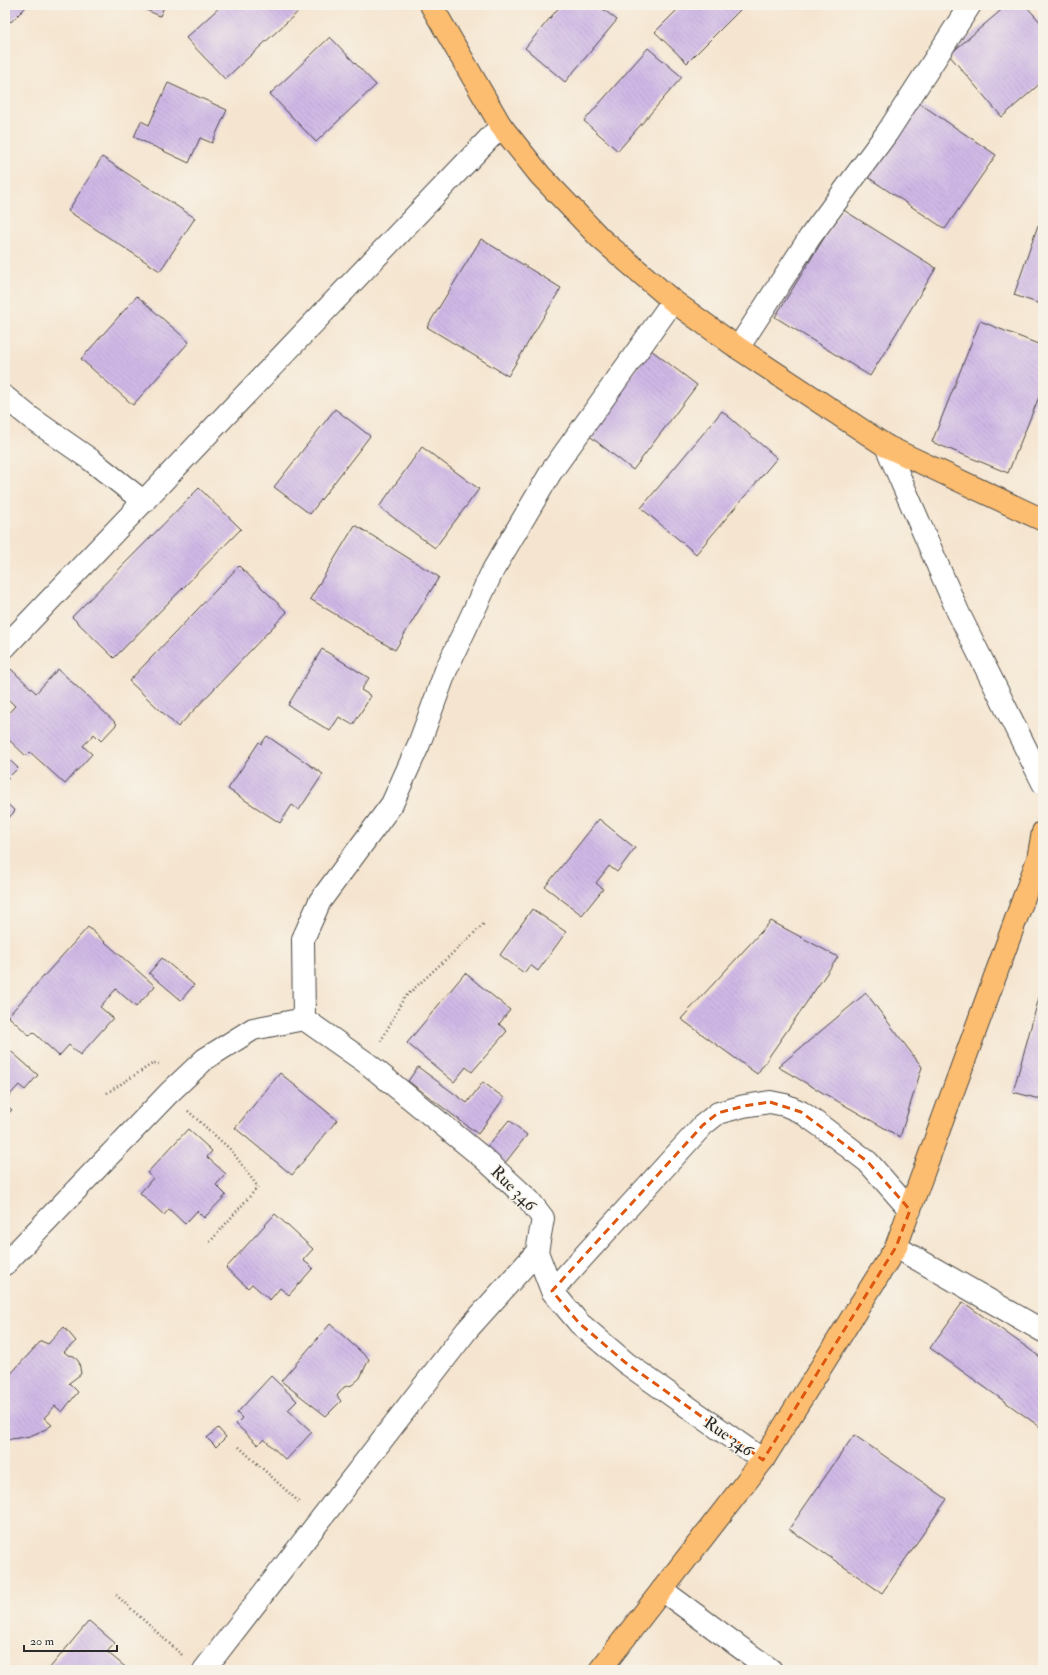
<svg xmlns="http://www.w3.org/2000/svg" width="1048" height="1675" font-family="'IM FELL Double Pica',serif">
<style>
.building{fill:url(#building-back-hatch)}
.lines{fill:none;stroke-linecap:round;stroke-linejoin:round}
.minor-casing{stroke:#494744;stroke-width:24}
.major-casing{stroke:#494744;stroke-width:24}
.path{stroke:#494744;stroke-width:2.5;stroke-dasharray:1 3;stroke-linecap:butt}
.minor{stroke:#fff;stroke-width:22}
.major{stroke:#fcbd6f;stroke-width:22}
.marked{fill:none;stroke:#df570e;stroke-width:3;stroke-dasharray:8 5;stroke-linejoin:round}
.labels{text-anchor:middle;stroke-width:3;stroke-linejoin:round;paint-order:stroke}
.street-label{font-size:17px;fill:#2b2b2b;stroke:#f7f3e8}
</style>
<defs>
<pattern id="building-back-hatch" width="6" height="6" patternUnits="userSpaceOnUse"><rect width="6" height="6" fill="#cfb8e6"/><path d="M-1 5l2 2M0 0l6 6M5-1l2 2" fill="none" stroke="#b29ec5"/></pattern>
</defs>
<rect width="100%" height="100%" fill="#f7f3e8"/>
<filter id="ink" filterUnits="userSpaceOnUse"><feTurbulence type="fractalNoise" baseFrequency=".025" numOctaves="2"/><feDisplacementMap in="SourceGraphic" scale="8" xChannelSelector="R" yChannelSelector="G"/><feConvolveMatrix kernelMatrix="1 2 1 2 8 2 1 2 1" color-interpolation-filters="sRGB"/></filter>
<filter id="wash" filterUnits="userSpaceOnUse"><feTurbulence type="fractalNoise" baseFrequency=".012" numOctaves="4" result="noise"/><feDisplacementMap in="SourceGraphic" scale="16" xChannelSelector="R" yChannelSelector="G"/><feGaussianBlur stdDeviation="0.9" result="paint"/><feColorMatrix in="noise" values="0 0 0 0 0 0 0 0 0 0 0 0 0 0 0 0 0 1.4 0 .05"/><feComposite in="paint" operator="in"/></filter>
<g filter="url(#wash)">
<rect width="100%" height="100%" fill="#f5e5d0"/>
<g id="blocks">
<path class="building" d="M 5,5 L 28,5 L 11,22 L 5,16 Z
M 135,5 L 165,5 L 160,16 Z
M 222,5 L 295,5 L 300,10 L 225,79 L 186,38 Z
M 561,5 L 598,5 L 617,20 L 565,82 L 525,48 Z
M 682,5 L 745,5 L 687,63 L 655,32 Z
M 1007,5 L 1025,5 L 1043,25 L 1043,81 L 1002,117 L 949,55 Z
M 330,37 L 376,85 L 316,142 L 270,94 Z
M 648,48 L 682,77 L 618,151 L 584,121 Z
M 5,78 L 10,82 L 5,88 Z
M 168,83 L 227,110 L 212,143 L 200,138 L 189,163 L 134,137 L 141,121 L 149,125 Z
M 916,101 L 996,155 L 945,229 L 866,176 Z
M 102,157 L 195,218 L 160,271 L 68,211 Z
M 842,209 L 936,268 L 870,376 L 775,317 Z
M 1038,225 L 1043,227 L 1043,305 L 1014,295 Z
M 481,239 L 561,288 L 508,376 L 427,327 Z
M 137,296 L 189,342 L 133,405 L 81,359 Z
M 980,321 L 1043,346 L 1043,387 L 1008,473 L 932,442 Z
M 651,350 L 697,385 L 633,470 L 587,434 Z
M 335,409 L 370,436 L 310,514 L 274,487 Z
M 722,411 L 777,458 L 696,554 L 641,508 Z
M 422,447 L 479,489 L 435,548 L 379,507 Z
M 199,488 L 241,529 L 114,658 L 72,617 Z
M 355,525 L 439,577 L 395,650 L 310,599 Z
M 239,566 L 287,612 L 178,727 L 129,681 Z
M 322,649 L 369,678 L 361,690 L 371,696 L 353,725 L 339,717 L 330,731 L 288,705 Z
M 11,669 L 36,693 L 58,669 L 117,724 L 101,741 L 94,734 L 83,746 L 92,754 L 65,784 L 30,752 L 26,756 L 5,736 L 5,717 L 15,706 L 5,696 L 5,675 Z
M 267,736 L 323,774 L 299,810 L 292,805 L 280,823 L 228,789 L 259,742 L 261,744 Z
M 5,756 L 18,768 L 5,781 Z
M 5,802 L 15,811 L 5,822 Z
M 599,819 L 635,848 L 617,872 L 609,866 L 596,883 L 603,889 L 582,915 L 545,887 Z
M 5,823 L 8,827 L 5,839 Z
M 532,909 L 566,932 L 538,971 L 530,965 L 524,973 L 500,955 Z
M 771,921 L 838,957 L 757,1074 L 681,1019 Z
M 88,927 L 155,986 L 136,1007 L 116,989 L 100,1007 L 113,1018 L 80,1055 L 69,1045 L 59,1056 L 33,1032 L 30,1036 L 8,1016 Z
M 162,958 L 194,985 L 181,1000 L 149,973 Z
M 465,973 L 510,1010 L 499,1024 L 507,1031 L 472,1072 L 466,1067 L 454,1082 L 407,1043 Z
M 1043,983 L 1043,1100 L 1013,1092 Z
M 866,993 L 922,1067 L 900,1137 L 778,1067 Z
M 5,1046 L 38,1075 L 25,1090 L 19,1085 L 5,1100 Z
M 418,1067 L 467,1103 L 483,1082 L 504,1098 L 478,1134 L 408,1081 Z
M 280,1073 L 337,1120 L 292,1175 L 235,1128 Z
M 5,1104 L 12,1110 L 5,1117 Z
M 509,1120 L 527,1135 L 505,1163 L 486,1148 Z
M 188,1129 L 212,1151 L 207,1157 L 226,1174 L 216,1185 L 226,1195 L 204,1218 L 197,1211 L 185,1224 L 169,1209 L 164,1215 L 140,1193 L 153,1178 L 147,1173 Z
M 275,1214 L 313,1249 L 303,1260 L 313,1268 L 289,1295 L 280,1288 L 270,1300 L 252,1284 L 248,1288 L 226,1268 Z
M 963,1302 L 1043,1359 L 1043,1429 L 930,1348 Z
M 330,1324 L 369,1359 L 360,1378 L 352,1385 L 344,1387 L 337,1396 L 341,1401 L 326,1416 L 281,1381 Z
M 64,1327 L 76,1341 L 64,1352 L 68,1355 L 74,1356 L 79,1362 L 81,1374 L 69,1383 L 78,1392 L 62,1412 L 55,1406 L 44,1418 L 52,1425 L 46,1429 L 30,1436 L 5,1440 L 5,1380 L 41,1341 L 48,1344 Z
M 271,1376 L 297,1401 L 288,1410 L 312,1432 L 286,1460 L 264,1439 L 258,1445 L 236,1424 L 242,1418 L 237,1413 Z
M 218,1428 L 226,1437 L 216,1447 L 207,1438 Z
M 854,1435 L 947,1499 L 882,1593 L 789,1529 Z
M 89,1621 L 115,1643 L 107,1652 L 129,1670 L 48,1670 Z"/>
</g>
</g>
<g filter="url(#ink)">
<use href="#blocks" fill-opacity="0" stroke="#494744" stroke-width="1"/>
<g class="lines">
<g class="minor-casing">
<path id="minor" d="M 738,348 L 810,237 L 887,133 L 970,5
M 5,397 L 31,418 L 91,460 L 144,502
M 886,446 L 958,612 L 1043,783
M 5,647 L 501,126
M 304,1019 L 368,1064 L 482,1157 L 529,1200 L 543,1218 L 537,1252 L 552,1291 L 579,1323 L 626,1363 L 763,1460
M 896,1247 L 1043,1331
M 5,1264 L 169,1093 L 205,1059 L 253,1029 L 304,1019 L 303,939 L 320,901 L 392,804 L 419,744 L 446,670 L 493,570 L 551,472 L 673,301
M 552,1291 L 703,1125 L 718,1113 L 744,1106 L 770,1102 L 785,1105 L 801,1112 L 825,1129 L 868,1162 L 910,1210
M 662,1590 L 771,1670
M 204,1670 L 467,1330 L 537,1252"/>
</g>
<g class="major-casing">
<path id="major" d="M 431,5 L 501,126 L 540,175 L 600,238 L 673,301 L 738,348 L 886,446 L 1043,520
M 600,1670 L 763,1460 L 896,1247 L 1038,859 L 1043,832"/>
</g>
<path class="path" d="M 381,1041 L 404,998 L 485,923
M 107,1093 L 152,1064 L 159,1064
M 188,1111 L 231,1150 L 258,1187 L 208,1244
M 239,1447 L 300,1503
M 116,1595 L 182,1655"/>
<use href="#minor" class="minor"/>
<use href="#major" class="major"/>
</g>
</g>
<path class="marked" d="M 770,1102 L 801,1112 L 868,1162 L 910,1210 L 896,1247 L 763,1460 L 626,1363 L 579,1323 L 552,1291 L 703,1125 L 718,1113 L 744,1106 Z"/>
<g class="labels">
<g class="street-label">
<text transform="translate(514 1188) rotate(45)" y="6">Rue 346</text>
<text transform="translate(729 1436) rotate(35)" y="6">Rue 346</text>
</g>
</g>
<rect width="1048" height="1675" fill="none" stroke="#f7f3e8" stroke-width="20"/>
<path d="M24 1645v6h93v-6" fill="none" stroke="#2b2b2b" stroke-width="2"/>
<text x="30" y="1645" font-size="12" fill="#2b2b2b" stroke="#f7f3e8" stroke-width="3" paint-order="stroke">20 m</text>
</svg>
